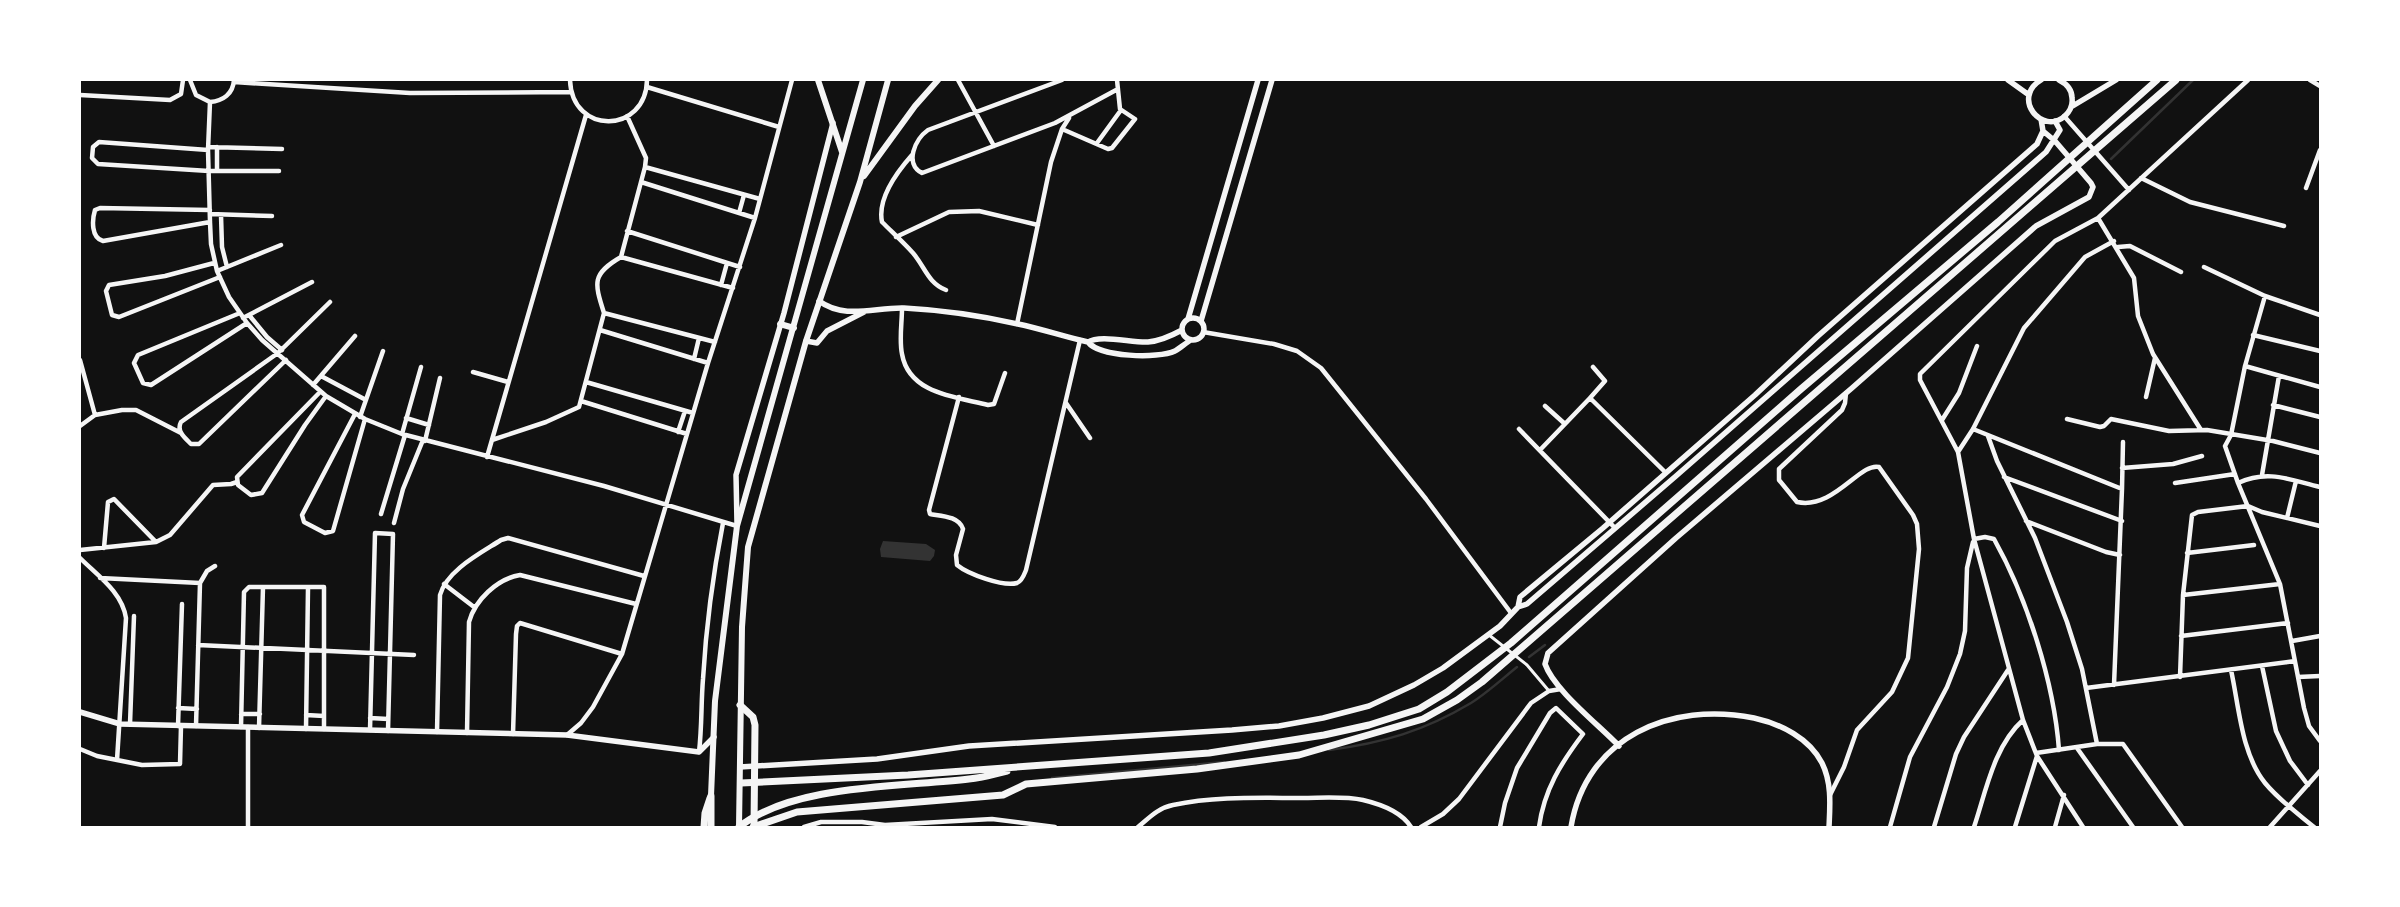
<svg xmlns="http://www.w3.org/2000/svg" width="2400" height="907" font-family="'Fira Sans',sans-serif">
<style>
.water{fill:#333}
.lines{fill:none;stroke-linecap:round;stroke-linejoin:round}
.stream{stroke:#333;stroke-width:2.5}
.pedestrian{stroke:#f5f5f5;stroke-width:3}
.minor{stroke:#f5f5f5;stroke-width:4.5}
.tertiary{stroke:#f5f5f5;stroke-width:5.5}
.secondary{stroke:#f5f5f5;stroke-width:6}
.primary{stroke:#f5f5f5;stroke-width:7}
.trunk{stroke:#f5f5f5;stroke-width:7}
</style>
<rect width="100%" height="100%" fill="#111"/>
<path class="water" d="M 883,541 L 926,544 L 935,550 L 934,556 L 930,561 L 881,557 L 880,549 Z"/>
<g class="lines">
<path class="stream" d="M 2111,159 L 2193,80
M 1529,657 L 1545,645
M 1329,750 C 1383,743 1424,731 1471,703 C 1487,693 1502,679 1517,667
M 1052,778 L 1224,762"/>
<path class="pedestrian" d="M 1489,635 L 1527,665 L 1549,691"/>
<path class="minor" d="M 190,80 L 196,95 L 210,102 C 223,101 233,94 234,80
M 570,80 C 572,136 646,134 647,80
M 958,80 L 994,146
M 1062,80 L 928,130 C 915,139 904,164 922,173 L 1055,123 L 1118,89
M 2310,80 L 2320,86
M 234,82 L 410,93 L 571,92
M 647,87 L 779,127
M 80,95 L 170,100 L 181,94 L 183,80
M 210,102 L 208,150 L 210,222 L 211,244 L 217,271 L 229,297 L 247,323 L 262,340 L 326,396 L 365,419 L 402,434 L 604,486 L 737,526
M 627,116 L 646,158 L 645,167
M 2064,116 L 2129,190
M 1062,129 L 1108,149 L 1112,148 L 1135,119 L 1120,109 L 1117,80
M 1097,143 L 1121,110
M 208,147 L 282,149
M 217,147 L 217,171
M 208,150 L 99,142 L 93,147 L 92,158 L 98,164 L 209,171 L 279,171
M 912,155 C 897,172 877,198 882,222 C 892,232 903,242 913,253 C 925,267 928,283 946,290
M 2141,178 L 2190,202 L 2284,226
M 641,182 L 755,218
M 2306,188 L 2320,150
M 210,210 L 100,208 L 95,210 C 92,220 91,238 103,241 L 210,222
M 739,213 L 744,195
M 210,214 L 272,216
M 221,215 L 222,247 L 227,267
M 2098,218 L 2134,278 L 2138,316 L 2153,354 L 2201,430
M 627,231 L 740,267
M 896,237 L 949,212 L 979,211 L 1038,225
M 2118,247 L 2130,246 L 2181,272
M 214,263 L 165,276 L 109,285 L 106,291 L 112,315 L 119,317 L 220,277
M 2204,267 L 2265,296 L 2320,315
M 217,271 L 281,245
M 721,285 L 727,263
M 733,288 L 621,257 L 645,167 L 760,199
M 902,308 C 902,323 899,340 902,354 C 909,394 956,397 988,405 L 994,404 L 1005,373
M 240,313 L 138,355 L 134,363 L 143,383 L 151,385 L 247,323
M 604,313 C 594,282 592,274 621,257
M 249,315 L 267,337 L 282,350
M 243,318 L 312,282
M 1017,324 L 1051,162 L 1062,129 L 1069,118
M 600,330 L 708,363
M 1203,332 L 1274,344 L 1297,351 L 1321,368 L 1426,499 L 1511,613
M 2253,335 L 2320,351
M 694,359 L 699,338
M 80,360 L 95,415
M 286,360 L 199,444 L 191,444 C 185,438 176,431 181,422 L 278,353 L 330,302
M 2245,366 L 2265,296
M 473,372 L 508,382
M 321,376 L 366,400
M 586,382 L 693,413
M 313,385 L 355,336
M 320,392 L 237,477 L 238,485 L 251,495 L 262,493 L 305,425 L 326,396
M 959,397 L 929,510 L 930,514 C 941,516 959,516 963,529 L 956,555 L 957,565 C 968,574 1003,587 1017,583 C 1022,581 1024,575 1026,570 L 1080,340
M 2146,397 L 2155,358
M 1590,398 L 1605,381 L 1593,367
M 581,401 L 687,434
M 1066,403 L 1090,438
M 2273,405 L 2320,417
M 1545,406 L 1565,424
M 355,414 L 302,515 L 304,522 L 325,533 L 333,531 L 365,419
M 360,417 L 383,351
M 406,418 L 429,425
M 2067,419 L 2100,427 L 2104,426 L 2111,419 L 2169,431 L 2207,430 L 2273,441 L 2320,453
M 1942,420 L 1959,393 L 1977,346
M 80,426 L 95,415 L 122,410 L 136,410 L 181,433
M 1519,429 L 1615,528
M 1973,429 L 2122,489 L 2114,685
M 678,432 L 685,411
M 402,434 L 421,367
M 1988,436 L 1997,461 L 2035,538 L 2067,622 L 2082,669 L 2097,744
M 492,440 L 546,422 L 579,407 L 604,313 L 715,342
M 425,441 L 440,378
M 1540,450 L 1590,398 L 1665,472
M 1958,452 L 1973,429 L 2024,328 L 2085,257 L 2114,241
M 487,457 L 586,115
M 2122,468 L 2173,464 L 2202,456
M 2262,475 L 2279,376
M 2004,477 L 2122,521
M 2175,483 L 2235,474
M 2238,483 L 2225,446 L 2231,435 L 2245,366 L 2320,387
M 2320,487 C 2290,480 2268,469 2238,483 L 2280,584 L 2304,708 L 2309,726 L 2320,741
M 2122,489 L 2123,442
M 381,514 L 405,435
M 2287,518 L 2296,481
M 2026,521 L 2106,552 L 2120,555
M 394,523 L 403,489 L 423,440
M 1974,539 L 1985,537 L 1994,539 C 2027,598 2054,682 2059,750
M 156,542 L 170,535 L 213,485 L 231,484 L 237,482
M 80,550 L 156,542 L 114,499 L 108,502 L 104,548
M 2187,553 L 2254,545
M 80,558 C 98,576 122,592 126,618 L 117,760 L 142,765 L 180,764 L 181,726
M 100,578 L 200,583 L 196,726
M 200,583 L 207,571 L 215,566
M 444,584 L 474,607
M 2183,595 L 2280,584
M 2181,636 L 2288,623
M 2292,641 L 2320,636
M 198,645 L 414,655
M 2262,666 L 2276,731 L 2290,761 L 2308,785
M 2231,670 C 2239,706 2241,753 2265,783 C 2279,800 2297,813 2314,827
M 2180,677 L 2183,595 L 2192,515 L 2198,512 L 2248,506 L 2262,512 L 2320,526
M 2298,677 L 2320,676
M 2086,688 L 2295,661
M 178,708 L 197,709
M 241,714 L 260,714
M 306,715 L 324,716
M 370,718 L 388,719
M 130,724 L 134,616
M 178,726 L 182,604
M 241,727 L 244,592 L 249,587 L 263,587
M 248,727 L 248,827
M 259,728 L 263,587 L 324,587 L 324,729
M 306,729 L 308,588
M 370,730 L 375,533 L 393,534 L 388,731
M 437,732 L 440,595 C 447,570 481,553 501,540 L 508,538 L 644,576
M 467,733 L 469,622 C 475,600 497,579 520,575 L 636,604
M 513,734 L 516,634 L 517,626 L 520,623 L 622,654
M 567,735 L 581,723 L 593,707 L 622,654 L 708,363 L 755,218 L 792,80
M 2077,748 L 2133,827
M 80,749 L 97,756 L 117,760
M 699,752 C 702,727 701,703 703,679 C 706,627 713,574 723,523
M 2036,753 L 2097,744 L 2123,744 L 2182,827
M 1830,795 L 1844,767 L 1857,730 L 1892,692 L 1908,658 L 1919,549 L 1917,524 L 1913,515 L 1879,467 C 1860,462 1834,510 1797,502 L 1779,480 L 1779,469 L 1842,410 L 1845,403 L 1846,393
M 804,827 L 821,822 L 862,822 L 885,825 L 992,819 L 1055,827
M 1138,827 C 1149,818 1158,808 1173,805 C 1215,796 1259,798 1302,798 C 1321,798 1344,796 1363,800 C 1380,804 1401,811 1411,827
M 1421,827 L 1443,814 L 1459,799 L 1531,703 L 1549,691 L 1561,689
M 1500,827 L 1505,803 L 1517,768 L 1550,713 L 1556,708 L 1583,734 C 1561,763 1544,790 1539,827
M 1890,827 L 1910,757 L 1947,687 L 1960,654 L 1965,631 L 1967,568 L 1973,542
M 1934,827 L 1956,754 L 1964,737 L 2008,670
M 1974,827 C 1986,791 1994,746 2023,720
M 2015,827 L 2037,756
M 2055,827 L 2064,795
M 2083,827 L 2037,756 L 2023,720 L 1974,539 L 1958,452 L 1920,380 L 1920,374 L 2055,241 L 2098,218 L 2248,80
M 2270,827 L 2320,771"/>
<path class="tertiary" d="M 2008,80 L 2029,95
M 2041,80 C 2011,98 2042,136 2065,116 C 2070,111 2073,105 2072,98 C 2072,90 2067,84 2059,80
M 2071,107 L 2116,80
M 819,301 C 845,320 875,307 904,308 C 942,310 982,316 1018,324 C 1042,329 1065,337 1088,342 C 1100,334 1132,343 1148,342 C 1160,341 1171,336 1182,330
M1182 329a11 11 0 1 1 22 0a11 11 0 1 1-22 0Z
M 1188,319 L 1258,80
M 1201,321 L 1272,80
M 806,341 L 817,343 L 827,331 L 864,312
M 1088,342 C 1099,357 1158,359 1175,351 C 1180,348 1186,343 1191,340
M 737,523 L 736,475 L 784,313 L 833,123
M 1518,607 L 1520,597 L 1603,528 L 1755,395 L 1818,336 L 2037,144 L 2043,131 L 2041,119
M 80,712 L 120,724 L 567,735 L 699,752 L 714,737
M 1619,746 C 1599,725 1554,690 1545,664 L 1548,653 L 1676,538 L 1852,388 L 2036,226 L 2089,197 L 2093,187 L 2091,183 L 2055,141 L 2043,131
M 740,767 L 877,759 L 969,746 L 1232,730 L 1279,726 L 1323,718 L 1369,706 L 1414,685 L 1443,668 L 1500,626 L 1518,607 L 1527,604 L 1676,476 L 2046,152 L 2060,130 L 2055,121
M 1571,827 C 1586,737 1671,701 1754,718 C 1781,724 1809,738 1822,763 C 1832,783 1830,806 1829,827"/>
<path class="secondary" d="M 818,80 L 842,152
M 864,176 L 915,106 L 938,80
M 780,324 L 794,328
M 711,796 L 715,701 L 737,526 L 863,80
M 739,827 L 742,627 L 748,547 L 806,341 L 860,182 L 888,80"/>
<path class="primary" d="M 740,705 L 753,717 L 755,725 L 754,827
M 704,827 L 705,813 L 710,798"/>
<path class="trunk" d="M 741,783 L 908,775 L 1209,753 L 1324,735 L 1369,725 L 1419,709 L 1447,692 L 1511,643 L 1801,389 L 1998,222 L 2157,80
M 711,827 L 711,796
M 739,827 C 793,784 902,787 969,779 C 982,778 995,774 1007,771
M 753,827 L 797,812 L 1003,795 L 1026,784 L 1197,769 L 1299,755 L 1423,719 L 1457,700 L 1482,682 L 2176,80"/>
</g>
<rect width="2400" height="907" fill="none" stroke="#ffffff" stroke-width="162"/>
</svg>
